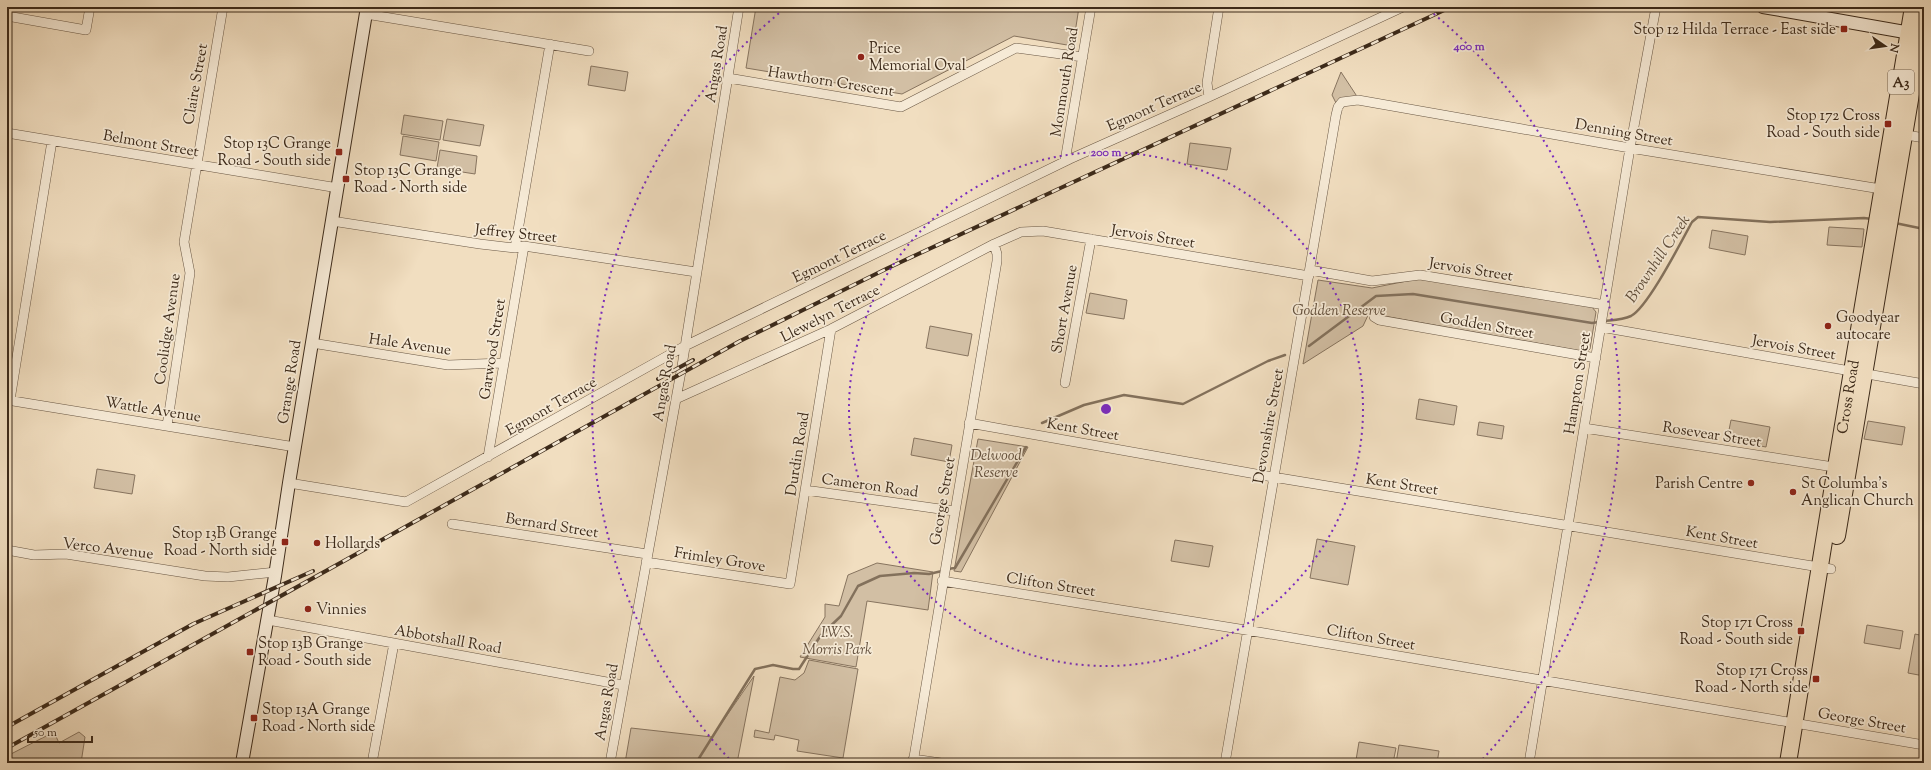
<svg xmlns="http://www.w3.org/2000/svg" width="1931" height="770" font-family="'Sorts Mill Goudy',serif">
<style>
.green{fill:#d2bfa4;stroke:#87745f}
.lines{fill:none;stroke-linecap:round;stroke-linejoin:round}
.stream{stroke:#83715c;stroke-width:2.5}
.street-casing{stroke:#695744;stroke-width:10}
.secondary-casing{stroke:#3c2a1a;stroke-width:14}
.highway-casing{stroke:#3c2a1a;stroke-width:18}
.street{stroke:#f6ead6;stroke-width:9}
.secondary{stroke:#f6ead6;stroke-width:12}
.highway{stroke:#f1dec0;stroke-width:16}
.rail-casing{stroke:#3c2a1a;stroke-width:4}
.rail{stroke:#f6ead6;stroke-width:2.5;stroke-dasharray:8;stroke-linecap:butt}
.ring{fill:none;stroke:#7b2cbf;stroke-width:2;stroke-dasharray:2 4}
.poi-dot{fill:#8f2418;stroke:#f6ead6;stroke-width:1.5}
.labels{text-anchor:middle;stroke-width:3.5;stroke-linejoin:round;paint-order:stroke}
.shield{fill:#f6ead6;stroke:#746452;stroke-width:1}
.shield-label{font-size:14px;font-weight:bold;fill:#3c2a1a}
.poi-label{font-size:15px;fill:#3c2a1a;stroke:#f6ead6;text-anchor:start}
.street-label{font-size:15px;fill:#3c2a1a;stroke:#f6ead6}
.park-label{font-size:15px;font-style:italic;fill:#624f3c;stroke:#f6ead6}
.water-label{font-size:16px;font-style:italic;fill:#604e3b;stroke:#f6ead6}
.centre{fill:#7b2cbf;stroke:#f6ead6;stroke-width:2}
.ring-label{font-size:12px;text-anchor:middle;font-weight:bold;fill:#7b2cbf;stroke:#f6ead6;stroke-width:3.5;stroke-linejoin:round;paint-order:stroke}
</style>
<rect width="100%" height="100%" fill="#f1dec0"/>
<filter id="stains"><feTurbulence type="fractalNoise" baseFrequency=".005" numOctaves="4"/><feColorMatrix values="0 0 0 0 .2 0 0 0 0 .09 0 0 0 0 .02 0 0 0 .5 -.17"/></filter>
<radialGradient id="worn" r=".72"><stop offset=".6" stop-color="#630" stop-opacity="0"/><stop offset="1" stop-color="#630" stop-opacity=".3"/></radialGradient>
<path class="green" d="M 756,7 L 1079,7 L 1073,46 L 1014,36 L 902,94 L 746,68 Z
M 591,66 L 628,72 L 625,91 L 588,85 Z
M 1341,72 L 1360,101 L 1338,107 L 1332,95 Z
M 404,115 L 443,121 L 440,140 L 401,134 Z
M 447,119 L 484,125 L 480,146 L 443,140 Z
M 403,136 L 439,142 L 436,161 L 400,155 Z
M 1190,143 L 1231,148 L 1227,170 L 1187,164 Z
M 440,150 L 477,156 L 475,174 L 437,168 Z
M 1829,227 L 1864,229 L 1862,247 L 1827,245 Z
M 1712,230 L 1748,236 L 1745,255 L 1709,248 Z
M 1422,278 L 1592,307 L 1596,312 L 1590,349 L 1586,352 L 1384,316 L 1380,310 L 1370,311 L 1363,326 L 1303,364 L 1318,280 L 1372,288 Z
M 1090,293 L 1127,300 L 1124,319 L 1086,313 Z
M 930,326 L 972,334 L 968,356 L 926,348 Z
M 1419,399 L 1457,406 L 1454,425 L 1416,419 Z
M 1731,420 L 1770,427 L 1766,447 L 1727,440 Z
M 1868,421 L 1905,427 L 1902,445 L 1864,439 Z
M 1479,422 L 1504,426 L 1502,439 L 1477,435 Z
M 914,438 L 952,445 L 949,462 L 911,455 Z
M 978,439 L 1028,447 L 961,572 L 954,571 Z
M 97,469 L 135,475 L 132,494 L 94,488 Z
M 1317,539 L 1355,546 L 1348,585 L 1310,578 Z
M 1175,540 L 1213,546 L 1209,567 L 1171,561 Z
M 877,563 L 933,572 L 928,610 L 867,601 L 856,667 L 800,657 L 825,617 L 825,604 L 839,606 L 848,575 Z
M 1867,625 L 1903,631 L 1900,649 L 1864,643 Z
M 1915,634 L 1924,636 L 1924,676 L 1908,673 Z
M 809,660 L 858,669 L 843,758 L 797,751 L 799,740 L 775,735 L 774,740 L 754,737 L 755,730 L 769,733 L 780,677 L 795,680 L 804,673 Z
M 754,676 L 737,763 L 625,763 L 631,728 L 712,737 Z
M 54,732 L 59,743 L 79,732 L 85,737 L 81,763 L 7,763 L 7,756 Z
M 1359,742 L 1396,748 L 1393,763 L 1374,763 L 1356,760 Z
M 1399,745 L 1439,751 L 1437,763 L 1396,763 Z"/>
<g class="lines">
<path class="stream" d="M 1895,223 L 1924,229
M 1604,321 C 1613,320 1622,320 1631,316 C 1648,307 1681,242 1692,222 L 1698,217 L 1770,222 L 1864,218 L 1872,219
M 1309,346 L 1376,296 L 1413,294 L 1592,323 L 1599,322
M 1042,423 L 1084,405 L 1124,395 L 1183,404 L 1268,361 L 1285,355
M 947,569 L 955,568 L 1026,447
M 696,763 L 755,669 L 773,665 L 793,669 L 799,669 L 821,635 L 841,616 L 858,586 L 880,576 L 914,573 L 929,574 L 942,571"/>
<g class="street-casing">
<path id="street" d="M 366,14 L 589,51
M 7,16 L 86,30 L 90,7
M 728,78 L 901,107 L 1016,48 L 1083,57
M 1209,97 L 1207,83 L 1219,7
M 7,133 L 338,188
M 1901,134 L 1924,138
M 1065,161 L 1091,7
M 332,221 L 480,244 L 515,248 L 524,246 L 696,272
M 515,248 L 550,44
M 1310,270 L 1372,281 L 1420,275 L 1605,305
M 1374,317 L 1379,320 L 1596,358
M 1601,327 L 1924,384
M 312,343 L 448,365 L 504,363
M 1065,383 L 1091,239
M 676,399 L 831,329 L 994,244 L 1021,232 L 1043,231 L 1309,276
M 7,400 L 295,447
M 10,400 L 52,141
M 969,423 L 1273,477 L 1831,569
M 167,426 L 190,273 L 184,242 L 223,7
M 1584,428 L 1840,468
M 488,457 L 524,246
M 289,483 L 406,502 L 685,346 L 1070,159 L 1209,97 L 1403,7
M 805,490 L 954,511
M 452,524 L 647,554
M 7,550 L 34,555 L 66,554 L 205,576 L 228,577 L 276,572
M 646,562 L 790,584 L 831,329
M 942,581 L 1258,632 L 1924,745
M 268,620 L 623,685
M 913,759 L 941,763
M 372,763 L 394,643
M 610,763 L 682,366 L 739,7
M 913,763 L 997,261 L 997,254 L 994,244
M 1225,763 L 1336,115 L 1338,107 L 1342,102 L 1358,100 L 1630,148 L 1887,190
M 1529,763 L 1630,148 L 1656,7"/>
</g>
<g class="secondary-casing">
<path id="secondary" d="M 1763,7 L 1916,34
M 242,763 L 275,576 L 289,483 L 367,7"/>
</g>
<g class="highway-casing">
<g id="highway">
<path d="M 1837,536 L 1924,16"/>
<path id="s1" d="M 1788,763 L 1836,467 L 1913,7"/>
</g>
</g>
<use href="#street" class="street"/>
<use href="#secondary" class="secondary"/>
<use href="#highway" class="highway"/>
<g class="rail-casing">
<path id="rail" d="M 658,379 L 693,360
M 7,727 L 193,624 L 313,571
M 7,748 L 740,341 L 888,268 L 1451,7"/>
</g>
<use href="#rail" class="rail"/>
</g>
<g class="ring">
<circle cx="1106" cy="409" r="257"/>
<path d="M733 763A514 514 0 0 1 783 10M1429 10A514 514 0 0 1 1479 763"/>
</g>
<g class="poi-dot">
<rect x="1840" y="25" width="8" height="8" rx="2"/>
<circle cx="861" cy="57" r="4"/>
<rect x="1884" y="120" width="8" height="8" rx="2"/>
<rect x="335" y="148" width="8" height="8" rx="2"/>
<rect x="342" y="175" width="8" height="8" rx="2"/>
<circle cx="1828" cy="326" r="4"/>
<circle cx="1751" cy="483" r="4"/>
<circle cx="1793" cy="492" r="4"/>
<rect x="281" y="538" width="8" height="8" rx="2"/>
<circle cx="317" cy="543" r="4"/>
<circle cx="308" cy="609" r="4"/>
<rect x="1797" y="627" width="8" height="8" rx="2"/>
<rect x="246" y="648" width="8" height="8" rx="2"/>
<rect x="1812" y="675" width="8" height="8" rx="2"/>
<rect x="250" y="714" width="8" height="8" rx="2"/>
</g>
<g class="labels">
<rect class="shield" x="1888" y="70" width="26" height="24" rx="3"/>
<g class="shield-label">
<text x="1901" y="87">A3</text>
</g>
<g class="poi-label">
<text x="1836" y="34" text-anchor="end">Stop 12 Hilda Terrace - East side</text>
<text x="869" y="53">Price<tspan x="869" dy="17">Memorial Oval</tspan></text>
<text x="1880" y="120" text-anchor="end">Stop 172 Cross<tspan x="1880" dy="17">Road - South side</tspan></text>
<text x="331" y="148" text-anchor="end">Stop 13C Grange<tspan x="331" dy="17">Road - South side</tspan></text>
<text x="354" y="175">Stop 13C Grange<tspan x="354" dy="17">Road - North side</tspan></text>
<text x="1836" y="322">Goodyear<tspan x="1836" dy="17">autocare</tspan></text>
<text x="1743" y="488" text-anchor="end">Parish Centre</text>
<text x="1801" y="488">St Columba's<tspan x="1801" dy="17">Anglican Church</tspan></text>
<text x="277" y="538" text-anchor="end">Stop 13B Grange<tspan x="277" dy="17">Road - North side</tspan></text>
<text x="325" y="548">Hollards</text>
<text x="316" y="614">Vinnies</text>
<text x="1793" y="627" text-anchor="end">Stop 171 Cross<tspan x="1793" dy="17">Road - South side</tspan></text>
<text x="258" y="648">Stop 13B Grange<tspan x="258" dy="17">Road - South side</tspan></text>
<text x="1808" y="675" text-anchor="end">Stop 171 Cross<tspan x="1808" dy="17">Road - North side</tspan></text>
<text x="262" y="714">Stop 13A Grange<tspan x="262" dy="17">Road - North side</tspan></text>
</g>
<g class="street-label">
<text transform="translate(716 64) rotate(-81)" y="5">Angas Road</text>
<text transform="translate(831 81) rotate(9)" y="5">Hawthorn Crescent</text>
<text transform="translate(1064 82) rotate(-81)" y="5">Monmouth Road</text>
<text transform="translate(195 84) rotate(-80)" y="5">Claire Street</text>
<text transform="translate(1154 106) rotate(-24)" y="5">Egmont Terrace</text>
<text transform="translate(1624 132) rotate(10)" y="5">Denning Street</text>
<text transform="translate(151 143) rotate(10)" y="5">Belmont Street</text>
<text transform="translate(516 233) rotate(6)" y="5">Jeffrey Street</text>
<text transform="translate(1153 236) rotate(9)" y="5">Jervois Street</text>
<text transform="translate(839 256) rotate(-26)" y="5">Egmont Terrace</text>
<text transform="translate(1471 269) rotate(9)" y="5">Jervois Street</text>
<text transform="translate(1064 309) rotate(-80)" y="5">Short Avenue</text>
<text transform="translate(830 313) rotate(-27)" y="5">Llewelyn Terrace</text>
<text transform="translate(1487 325) rotate(10)" y="5">Godden Street</text>
<text transform="translate(167 329) rotate(-82)" y="5">Coolidge Avenue</text>
<text transform="translate(410 344) rotate(8)" y="5">Hale Avenue</text>
<text transform="translate(1794 347) rotate(10)" y="5">Jervois Street</text>
<text transform="translate(492 349) rotate(-81)" y="5">Garwood Street</text>
<text transform="translate(289 382) rotate(-81)" y="5">Grange Road</text>
<text transform="translate(664 383) rotate(-80)" y="5">Angas Road</text>
<text transform="translate(1577 383) rotate(-81)" y="5">Hampton Street</text>
<text dy="5" stroke="none"><textPath href="#s1" startOffset="371">Cross Road</textPath></text>
<text transform="translate(551 406) rotate(-30)" y="5">Egmont Terrace</text>
<text transform="translate(153 409) rotate(9)" y="5">Wattle Avenue</text>
<text transform="translate(1268 426) rotate(-80)" y="5">Devonshire Street</text>
<text transform="translate(1083 429) rotate(10)" y="5">Kent Street</text>
<text transform="translate(1712 434) rotate(9)" y="5">Rosevear Street</text>
<text transform="translate(797 454) rotate(-81)" y="5">Durdin Road</text>
<text transform="translate(1402 484) rotate(9)" y="5">Kent Street</text>
<text transform="translate(870 485) rotate(8)" y="5">Cameron Road</text>
<text transform="translate(942 501) rotate(-80)" y="5">George Street</text>
<text transform="translate(552 525) rotate(9)" y="5">Bernard Street</text>
<text transform="translate(1722 537) rotate(10)" y="5">Kent Street</text>
<text transform="translate(108 548) rotate(7)" y="5">Verco Avenue</text>
<text transform="translate(720 559) rotate(9)" y="5">Frimley Grove</text>
<text transform="translate(1051 584) rotate(9)" y="5">Clifton Street</text>
<text transform="translate(1371 637) rotate(10)" y="5">Clifton Street</text>
<text transform="translate(448 639) rotate(10)" y="5">Abbotshall Road</text>
<text transform="translate(606 702) rotate(-80)" y="5">Angas Road</text>
<text transform="translate(1862 720) rotate(10)" y="5">George Street</text>
</g>
<g class="park-label">
<text x="1339" y="315">Godden Reserve</text>
<text x="996" y="460">Delwood<tspan x="996" dy="17">Reserve</tspan></text>
<text x="837" y="637">I.W.S.<tspan x="837" dy="17">Morris Park</tspan></text>
</g>
<g class="water-label">
<text transform="translate(1657 258) rotate(-56)" y="6">Brownhill Creek</text>
</g>
</g>
<circle cx="1106" cy="409" r="6" class="centre"/>
<g class="ring-label">
<text x="1469" y="50">400 m</text>
<text x="1106" y="156">200 m</text>
</g>
<rect width="1931" height="770" fill="none" stroke="#f1dec0" stroke-width="24"/>
<rect x="8" y="8" width="1915" height="754" fill="none" stroke="#3c2a1a" stroke-width="2"/>
<rect x="12" y="12" width="1907" height="746" fill="none" stroke="#3c2a1a"/>
<g transform="translate(1885 46) rotate(103)" stroke="#f6ead6" stroke-width="3" paint-order="stroke">
<path d="M0-3L7 15L0 10L-7 15Z" fill="#3c2a1a"/>
<text y="-6" font-size="11" font-weight="bold" text-anchor="middle" fill="#3c2a1a">N</text>
</g>
<path d="M28 736v6h64v-6" fill="none" stroke="#3c2a1a" stroke-width="2"/>
<text x="34" y="736" font-size="12" fill="#3c2a1a" stroke="#f6ead6" stroke-width="3" paint-order="stroke">50 m</text>
<rect width="100%" height="100%" filter="url(#stains)"/>
<rect width="100%" height="100%" fill="url(#worn)"/>
</svg>
